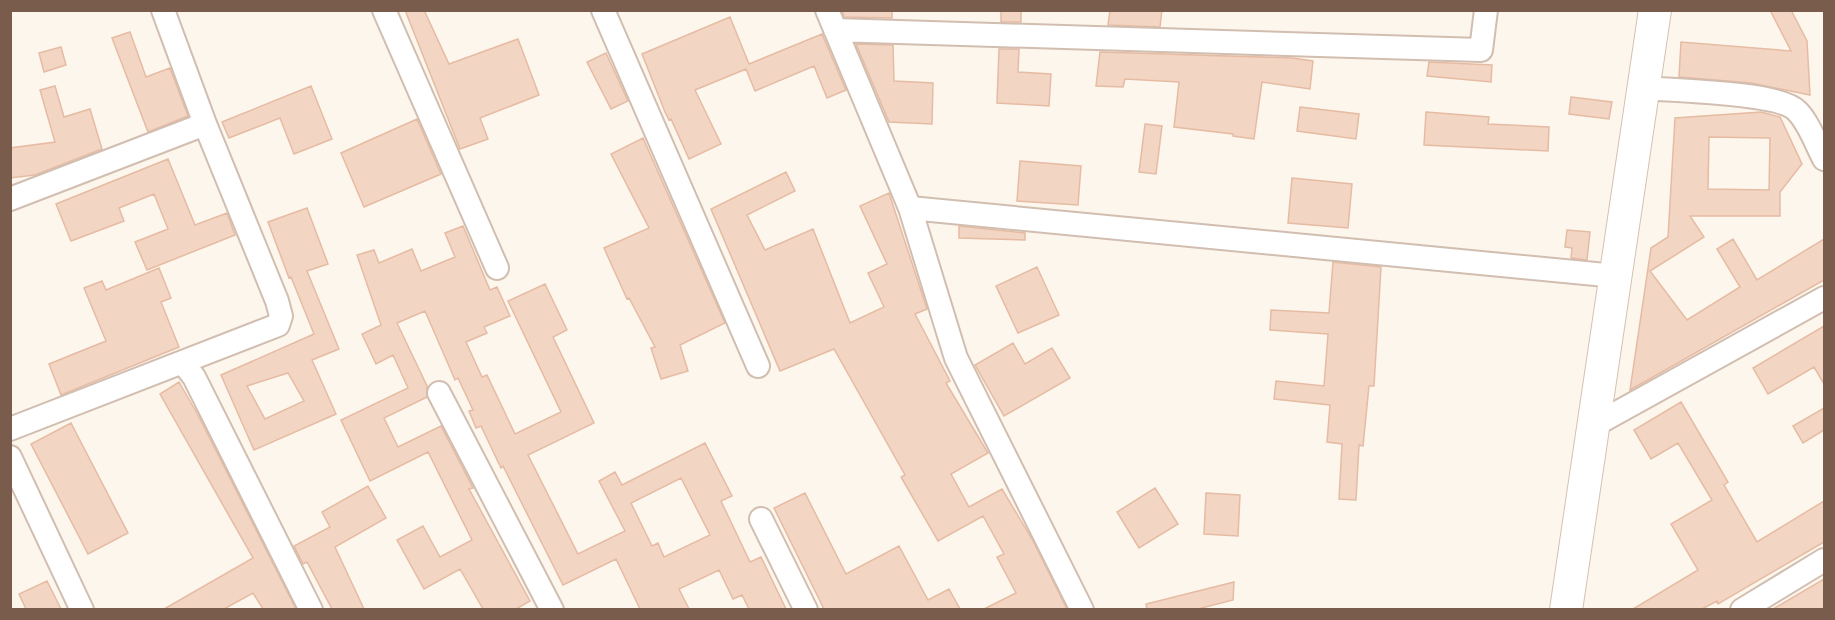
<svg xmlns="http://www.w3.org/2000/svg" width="1835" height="620" font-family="'Exo 2',sans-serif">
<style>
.building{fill:#f3d5c3;stroke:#e6bba3;stroke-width:1.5;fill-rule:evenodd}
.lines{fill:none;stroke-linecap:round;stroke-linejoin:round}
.street-casing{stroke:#d1beb0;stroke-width:26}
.secondary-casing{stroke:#d6c0b0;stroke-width:34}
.street{stroke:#fff;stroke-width:22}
.secondary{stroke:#fff;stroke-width:32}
</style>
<rect width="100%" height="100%" fill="#fdf6ec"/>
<path class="building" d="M 405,10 L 424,10 L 449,64 L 518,39 L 539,95 L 480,118 L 488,139 L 460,149 Z
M 842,10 L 892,10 L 892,18 L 844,17 Z
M 1001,10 L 1021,10 L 1021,22 L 1001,22 Z
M 1110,10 L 1162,10 L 1160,27 L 1108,25 Z
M 1770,10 L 1791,10 L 1807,41 L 1810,95 L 1751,83 L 1679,77 L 1681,42 L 1791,51 Z
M 730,17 L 749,64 L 822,34 L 846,90 L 827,98 L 814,66 L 755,91 L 746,69 L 695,90 L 721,144 L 689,159 L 671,119 L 669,120 L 665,112 L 642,54 Z
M 130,32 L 146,77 L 170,68 L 188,116 L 148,132 L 112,38 Z
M 856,44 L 893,45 L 894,81 L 933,83 L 932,124 L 889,122 Z
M 61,47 L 66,65 L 44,72 L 39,53 Z
M 999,49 L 1019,49 L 1018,72 L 1051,74 L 1049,106 L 997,103 Z
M 1100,52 L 1292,58 L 1313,61 L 1310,89 L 1262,82 L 1254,139 L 1233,136 L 1233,134 L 1174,127 L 1179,82 L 1125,79 L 1123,87 L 1096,86 Z
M 606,53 L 628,101 L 611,109 L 587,62 Z
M 1429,62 L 1492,65 L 1491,82 L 1427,76 Z
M 55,86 L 64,117 L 90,109 L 102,149 L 35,175 L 10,178 L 10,148 L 55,142 L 40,90 Z
M 311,86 L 332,139 L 294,154 L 280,118 L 229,138 L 222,122 Z
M 1571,97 L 1612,102 L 1609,119 L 1569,114 Z
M 1300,107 L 1359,114 L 1356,139 L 1297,131 Z
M 1426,112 L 1489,117 L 1488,124 L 1549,127 L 1548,151 L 1424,145 Z
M 1761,112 L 1780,117 L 1802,164 L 1780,192 L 1780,216 L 1690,216 L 1704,237 L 1650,271 L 1687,320 L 1740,287 L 1717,249 L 1733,239 L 1757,280 L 1824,239 L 1824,280 L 1630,390 L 1651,248 L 1668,237 L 1675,118 ZM 1709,137 L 1770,138 L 1769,190 L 1708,189 Z
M 417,119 L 441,174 L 364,207 L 341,153 Z
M 1145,124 L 1162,126 L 1156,174 L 1139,172 Z
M 643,138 L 725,323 L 680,345 L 688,371 L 661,379 L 651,348 L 655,347 L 629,298 L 627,299 L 604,248 L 649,228 L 611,154 Z
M 168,159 L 195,225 L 227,213 L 235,235 L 147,270 L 135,242 L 168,229 L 154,194 L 119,208 L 124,221 L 71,241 L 56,204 Z
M 1020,161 L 1081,166 L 1078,205 L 1017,201 Z
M 786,172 L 795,191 L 747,215 L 765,250 L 813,229 L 850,323 L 884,307 L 868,273 L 887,264 L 860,206 L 889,193 L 927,309 L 915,314 L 950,381 L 946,383 L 988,453 L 951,474 L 969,507 L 1002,489 L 1032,539 L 1067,609 L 984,609 L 1016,593 L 997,557 L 1004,554 L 983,516 L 938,541 L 901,477 L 905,475 L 834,349 L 780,371 L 711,209 Z
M 1292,178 L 1352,184 L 1348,228 L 1288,223 Z
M 307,208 L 328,264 L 307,271 L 339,349 L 312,360 L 336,414 L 254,450 L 221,375 L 314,334 L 291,277 L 289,278 L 268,222 ZM 288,373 L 304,401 L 265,419 L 247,386 Z
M 463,226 L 490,290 L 497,287 L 510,316 L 484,327 L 487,333 L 466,342 L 482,377 L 487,375 L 515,434 L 561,412 L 508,301 L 545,284 L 567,330 L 553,337 L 594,423 L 528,455 L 578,554 L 625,531 L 599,481 L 615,472 L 622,485 L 705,443 L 732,496 L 721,501 L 750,562 L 761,557 L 786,609 L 749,609 L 742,595 L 733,599 L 719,570 L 679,589 L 689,609 L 640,609 L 616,559 L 563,585 L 503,466 L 501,468 L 481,426 L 476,428 L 469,411 L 473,410 L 458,378 L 455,380 L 425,311 L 397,323 L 427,386 L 427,397 L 384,418 L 398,447 L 441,426 L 473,488 L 469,489 L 530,601 L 516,609 L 483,609 L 460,569 L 424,589 L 397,540 L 423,526 L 440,557 L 472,540 L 428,452 L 370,481 L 341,420 L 408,388 L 393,355 L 376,364 L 362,334 L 381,325 L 357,255 L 374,250 L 379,263 L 412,249 L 421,271 L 455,257 L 445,233 ZM 681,478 L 710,535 L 664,557 L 658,543 L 652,546 L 631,503 Z
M 959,226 L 1025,233 L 1025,240 L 959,238 Z
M 1567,230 L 1590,232 L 1587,260 L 1571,258 L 1572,248 L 1565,247 Z
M 1333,262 L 1381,267 L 1374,386 L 1369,386 L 1363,446 L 1359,445 L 1356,500 L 1339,499 L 1342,444 L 1327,442 L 1330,405 L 1274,399 L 1276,381 L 1324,386 L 1328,334 L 1270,330 L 1271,310 L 1329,313 Z
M 1037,267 L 1059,315 L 1018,333 L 996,286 Z
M 159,268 L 171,298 L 161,302 L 179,347 L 61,395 L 49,364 L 106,341 L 84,288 L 102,281 L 106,290 Z
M 1824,326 L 1824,384 L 1814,367 L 1768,394 L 1753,368 Z
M 1013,343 L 1025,364 L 1052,348 L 1070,378 L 1004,416 L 975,365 Z
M 179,382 L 198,415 L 296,609 L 263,609 L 253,593 L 224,609 L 164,609 L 253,558 L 160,394 Z
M 1681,402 L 1728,482 L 1724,485 L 1757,542 L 1824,501 L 1824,542 L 1718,604 L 1717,601 L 1702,609 L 1633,609 L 1698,570 L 1671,524 L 1712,500 L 1678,443 L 1651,459 L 1634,430 Z
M 1824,408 L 1824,430 L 1803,443 L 1793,426 Z
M 71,423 L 128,533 L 88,554 L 31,444 Z
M 368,486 L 386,518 L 335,547 L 364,609 L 332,609 L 307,562 L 303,564 L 294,546 L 330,527 L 322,512 Z
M 1155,488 L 1178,524 L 1139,548 L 1117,512 Z
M 805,493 L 846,574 L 899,546 L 928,600 L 949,589 L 960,609 L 824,609 L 774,508 Z
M 1206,493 L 1240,495 L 1238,536 L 1204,534 Z
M 1824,579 L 1824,609 L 1773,609 Z
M 47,581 L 61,609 L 26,609 L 19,594 Z
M 1234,582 L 1233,600 L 1198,609 L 1147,609 L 1146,604 Z"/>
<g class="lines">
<g class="street-casing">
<path id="street" d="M 384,10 L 497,268
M 603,10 L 758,366
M 827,10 L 910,208 L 956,358 L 1082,610
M 835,30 L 1481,50 L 1486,10
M 1644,88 C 1674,91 1780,92 1797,111 C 1809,123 1816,144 1824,159
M 10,199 L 205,124
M 910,208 L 1616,276
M 183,363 L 194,377 L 311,610
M 439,393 L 552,610
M 1593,426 L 1824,298
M 10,429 L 278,325 L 281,316 L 277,301 L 205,124 L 163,10
M 10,457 L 82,610
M 761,519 L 806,610
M 1742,610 L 1824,560"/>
</g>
<g class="secondary-casing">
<path id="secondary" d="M 1566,610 L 1655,10"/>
</g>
<use href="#street" class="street"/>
<use href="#secondary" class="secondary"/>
</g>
<rect width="1835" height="620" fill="none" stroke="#7a5c4d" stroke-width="24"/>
</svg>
